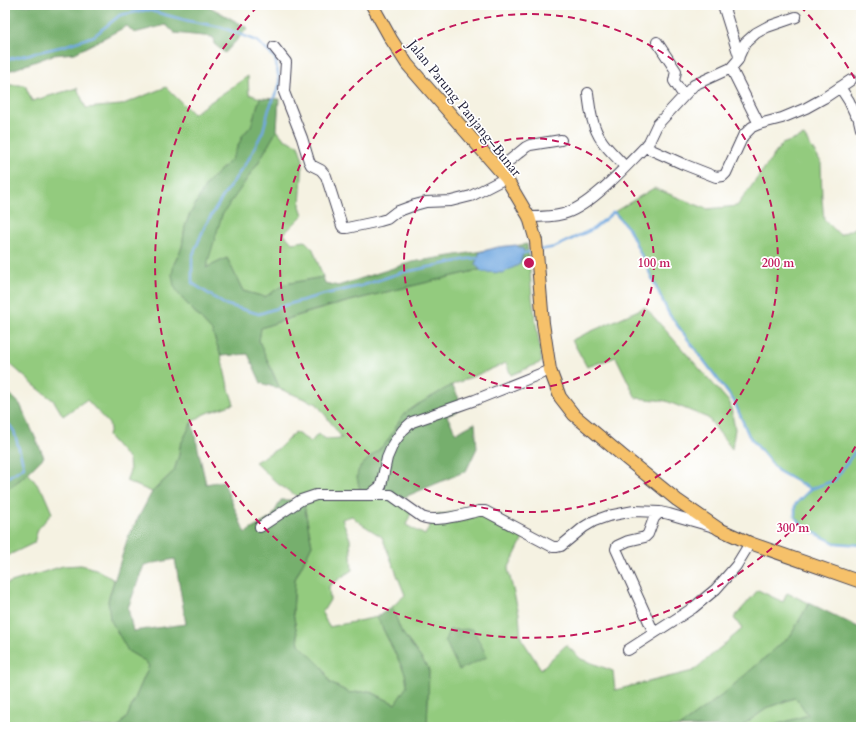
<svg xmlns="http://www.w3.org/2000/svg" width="866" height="732" font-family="Cardo,serif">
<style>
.green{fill:#93cb7e;stroke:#5a765c}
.forest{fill:#76af6d;stroke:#4c6854;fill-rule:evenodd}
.water{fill:#72a9e0;stroke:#4a668e}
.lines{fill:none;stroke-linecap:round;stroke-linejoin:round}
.stream{stroke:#72a9e0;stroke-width:2.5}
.minor-casing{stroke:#424154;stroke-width:12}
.major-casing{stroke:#424154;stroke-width:14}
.minor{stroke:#fff;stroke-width:10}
.major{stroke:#f6c16b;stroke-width:12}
.ring{fill:none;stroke:#c2185b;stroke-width:2;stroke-dasharray:7 5}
.labels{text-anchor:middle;stroke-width:3.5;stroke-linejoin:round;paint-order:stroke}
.street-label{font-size:14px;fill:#22223b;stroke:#fff}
.centre{fill:#c2185b;stroke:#fff;stroke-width:2}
.ring-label{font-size:12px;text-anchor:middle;font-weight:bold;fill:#c2185b;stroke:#fff;stroke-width:3.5;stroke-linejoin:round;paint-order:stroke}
</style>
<rect width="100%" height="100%" fill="#fff"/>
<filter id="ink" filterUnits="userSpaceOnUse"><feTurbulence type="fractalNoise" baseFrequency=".025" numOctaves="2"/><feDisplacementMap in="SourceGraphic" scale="8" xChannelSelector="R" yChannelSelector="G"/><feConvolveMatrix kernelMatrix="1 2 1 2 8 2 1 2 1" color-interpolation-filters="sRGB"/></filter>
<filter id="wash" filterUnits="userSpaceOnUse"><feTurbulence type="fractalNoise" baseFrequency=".012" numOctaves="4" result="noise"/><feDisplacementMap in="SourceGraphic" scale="16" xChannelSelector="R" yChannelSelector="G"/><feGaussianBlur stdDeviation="0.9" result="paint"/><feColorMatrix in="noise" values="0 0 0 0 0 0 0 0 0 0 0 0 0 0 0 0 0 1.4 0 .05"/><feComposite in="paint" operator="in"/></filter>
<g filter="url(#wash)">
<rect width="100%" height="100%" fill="#f5f2e2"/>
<path class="green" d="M 248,76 L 249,94 L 260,98 L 251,126 L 243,135 L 232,159 L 207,183 L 188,218 L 185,227 L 182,247 L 174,264 L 180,296 L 212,331 L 221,356 L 228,386 L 234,404 L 204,414 L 192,422 L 180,446 L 179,455 L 174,471 L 152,492 L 126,481 L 130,471 L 129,460 L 108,436 L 110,428 L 109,424 L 88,401 L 86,400 L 63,416 L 54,401 L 35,386 L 8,362 L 5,356 L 5,82 L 9,85 L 25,85 L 32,101 L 77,88 L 86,108 L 121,105 L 166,87 L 193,114 Z
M 277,130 L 284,139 L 298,145 L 303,160 L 300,206 L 303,215 L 284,234 L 292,243 L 305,241 L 313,249 L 323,277 L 285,284 L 265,297 L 243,291 L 227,258 L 205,268 L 222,215 L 258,163 Z
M 804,136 L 821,162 L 822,199 L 824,219 L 840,235 L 861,225 L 861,545 L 835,543 L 805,528 L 795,517 L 795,505 L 811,489 L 778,471 L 749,436 L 734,401 L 669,314 L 629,229 L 614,212 L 654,188 L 707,209 L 737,206 L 782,144 Z
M 529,258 L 532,297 L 542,362 L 511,375 L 506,363 L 452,385 L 417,405 L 403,415 L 387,442 L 362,465 L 358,471 L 413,508 L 406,525 L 425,535 L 435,515 L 480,508 L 526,532 L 508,569 L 519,614 L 521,638 L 541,669 L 566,645 L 581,659 L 613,671 L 615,690 L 693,671 L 742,629 L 734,618 L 758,590 L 783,602 L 787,593 L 809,603 L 791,635 L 721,696 L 679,727 L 427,727 L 429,669 L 401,631 L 392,607 L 405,595 L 382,537 L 360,523 L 352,516 L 342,519 L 350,539 L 352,570 L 329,586 L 330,600 L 322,613 L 329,627 L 377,617 L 405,673 L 408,686 L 395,704 L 369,691 L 350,693 L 330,683 L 323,668 L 299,644 L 293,613 L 295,579 L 312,545 L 303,500 L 278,484 L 255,462 L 279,448 L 295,432 L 311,442 L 318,434 L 326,439 L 342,438 L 317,404 L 280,389 L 259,341 L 261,328 C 306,312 353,300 399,289 C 442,279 486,268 529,258 Z
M 645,307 L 730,403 L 735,429 L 732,449 L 708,418 L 666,401 L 636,398 L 616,357 L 587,367 L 572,340 Z
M 28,473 L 43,492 L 52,513 L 38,529 L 34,543 L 5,557 L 5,492 Z
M 81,565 L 96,569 L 114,580 L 108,601 L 128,651 L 145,661 L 149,666 L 127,717 L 119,727 L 5,727 L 5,584 L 63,566 Z
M 794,698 L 797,699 L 809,715 L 775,725 L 772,727 L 740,727 L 769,707 Z"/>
<path class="forest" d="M 5,5 L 185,5 L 210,7 L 248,28 L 225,53 L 214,44 L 213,37 L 174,33 L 166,25 L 134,33 L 127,26 L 75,53 L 53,55 L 12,70 L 5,70 Z
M 260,98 L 279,99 L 277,130 L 258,163 L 222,215 L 206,268 L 227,258 L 243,291 L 265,297 L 285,284 L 323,277 L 325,283 L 338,286 L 412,262 L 527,244 L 529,258 C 486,268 442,279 399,289 C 353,300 306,311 261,328 L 259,341 L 280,389 L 261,383 L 248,354 L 221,356 L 212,331 L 180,296 L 174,286 L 172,275 L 174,264 L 182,247 L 185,227 L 188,218 L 207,183 L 232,159 L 243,135 L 251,126 Z
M 452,385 L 464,408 L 447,416 L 456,433 L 475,423 L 477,448 L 466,471 L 400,499 L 360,491 L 357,477 L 358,471 L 362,465 L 387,442 L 403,415 L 417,405 Z
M 5,389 L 20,404 L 44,457 L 28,473 L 5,492 Z
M 192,422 L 206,484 L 223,481 L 245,533 L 272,517 L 281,500 L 303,500 L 312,545 L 295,579 L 293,613 L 299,644 L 323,668 L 330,683 L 350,693 L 369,691 L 395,704 L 407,686 L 405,673 L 377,617 L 392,607 L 401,631 L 429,669 L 427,727 L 119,727 L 127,717 L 149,666 L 145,661 L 128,651 L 110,619 L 108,601 L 128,537 L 152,492 L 174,471 L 179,455 L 180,446 ZM 175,559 L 186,624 L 133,631 L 128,608 L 144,565 Z
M 809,603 L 860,628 L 861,627 L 861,727 L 772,727 L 775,725 L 808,715 L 797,699 L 794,698 L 769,707 L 740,727 L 679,727 L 721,696 L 791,635 Z
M 473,629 L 487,657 L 459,670 L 445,640 L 449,630 Z"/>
<path class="water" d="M 516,245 L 524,250 L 520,264 L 503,273 L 482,272 L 475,264 L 480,252 L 498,247 Z"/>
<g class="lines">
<path class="stream" d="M 5,60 L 64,46 L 94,36 L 120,15 L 147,10 L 189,21 L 221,27 L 257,41 L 275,58 L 280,84 L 269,109 L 263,131 L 250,157 L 224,195 L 205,226 L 192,257 L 192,283 L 224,304 L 259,314 L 286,305 L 321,295 L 361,286 L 400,273 L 468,259 L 479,258
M 540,250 L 555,247 L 593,229 L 614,212 L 629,229 L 669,314 L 734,401 L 749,436 L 778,471 L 811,489
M 520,254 L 533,251
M 5,419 L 14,431 L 24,467 L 5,479
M 861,443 L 835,480 L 811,489 L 795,505 L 795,517 L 805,528 L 835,543 L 861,545"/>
</g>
</g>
<g filter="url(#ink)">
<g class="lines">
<g class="minor-casing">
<path id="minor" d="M 723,5 L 739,56
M 657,42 L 676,71 L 674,81 L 684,96
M 274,47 L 286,62 L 284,92 L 302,138 L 309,161 L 311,165 L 321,170 L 326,176 L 342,226 L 344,228 L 347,228 L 380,221 L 387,219 L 396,212 L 415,205 L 426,202 L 451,201 L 471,196 L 506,178
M 731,68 L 759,124
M 840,87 L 849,101 L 855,114 L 858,116 L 861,129
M 588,93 C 590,110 592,127 602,141 C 608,150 618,158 625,167
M 645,147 L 683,164 L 716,177 L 723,176 L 726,173 L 743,136 L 752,127 L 759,124 L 782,118 L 806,108 L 824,98 L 851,80
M 499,169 L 526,147 L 530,145 L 561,140
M 529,217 C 541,217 552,217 563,214 C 590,207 625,167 645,147 L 649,142 L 657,125 L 694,85 L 731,68 L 738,60 L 739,56 L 745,43 L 756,33 L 767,27 L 796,17
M 371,494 L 381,486 L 387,458 L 393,444 L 403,430 L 412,422 L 475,400 L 550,370
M 260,527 L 301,500 L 316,495 L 391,495 L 422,517 C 436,523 465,514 479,511 L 485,511 L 553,547 L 557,547 L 561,546 L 584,527 L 594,521 L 608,516 L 634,511 L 660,512 L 669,514 L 714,527
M 654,633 L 616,549 L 617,546 L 628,541 L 645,537 L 648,534 L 654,518 L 660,512
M 628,650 L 693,608 L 716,589 L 736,566 L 750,543"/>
</g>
<g class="major-casing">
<path id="major" d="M 372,5 L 391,39 L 407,64 L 506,178 L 529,217 L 536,241 L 543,323 L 550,370 L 560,397 L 574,415 L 623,456 L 677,500 L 719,529 L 750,543 L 861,582"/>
</g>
<use href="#minor" class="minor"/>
<use href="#major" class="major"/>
</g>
</g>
<g class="ring">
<circle cx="529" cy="263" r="125"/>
<circle cx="529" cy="263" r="249"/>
<path d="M861 436A374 374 0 1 1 258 6M800 6A374 374 0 0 1 861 90"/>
</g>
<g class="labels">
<g class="street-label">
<text transform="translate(465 108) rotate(51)" y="5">Jalan Parung Panjang–Bunar</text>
</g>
</g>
<circle cx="529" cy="263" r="6" class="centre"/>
<g class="ring-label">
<text x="654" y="267">100 m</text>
<text x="778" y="267">200 m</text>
<text x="793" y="532">300 m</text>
</g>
<rect width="866" height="732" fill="none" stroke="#fff" stroke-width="20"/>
</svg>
